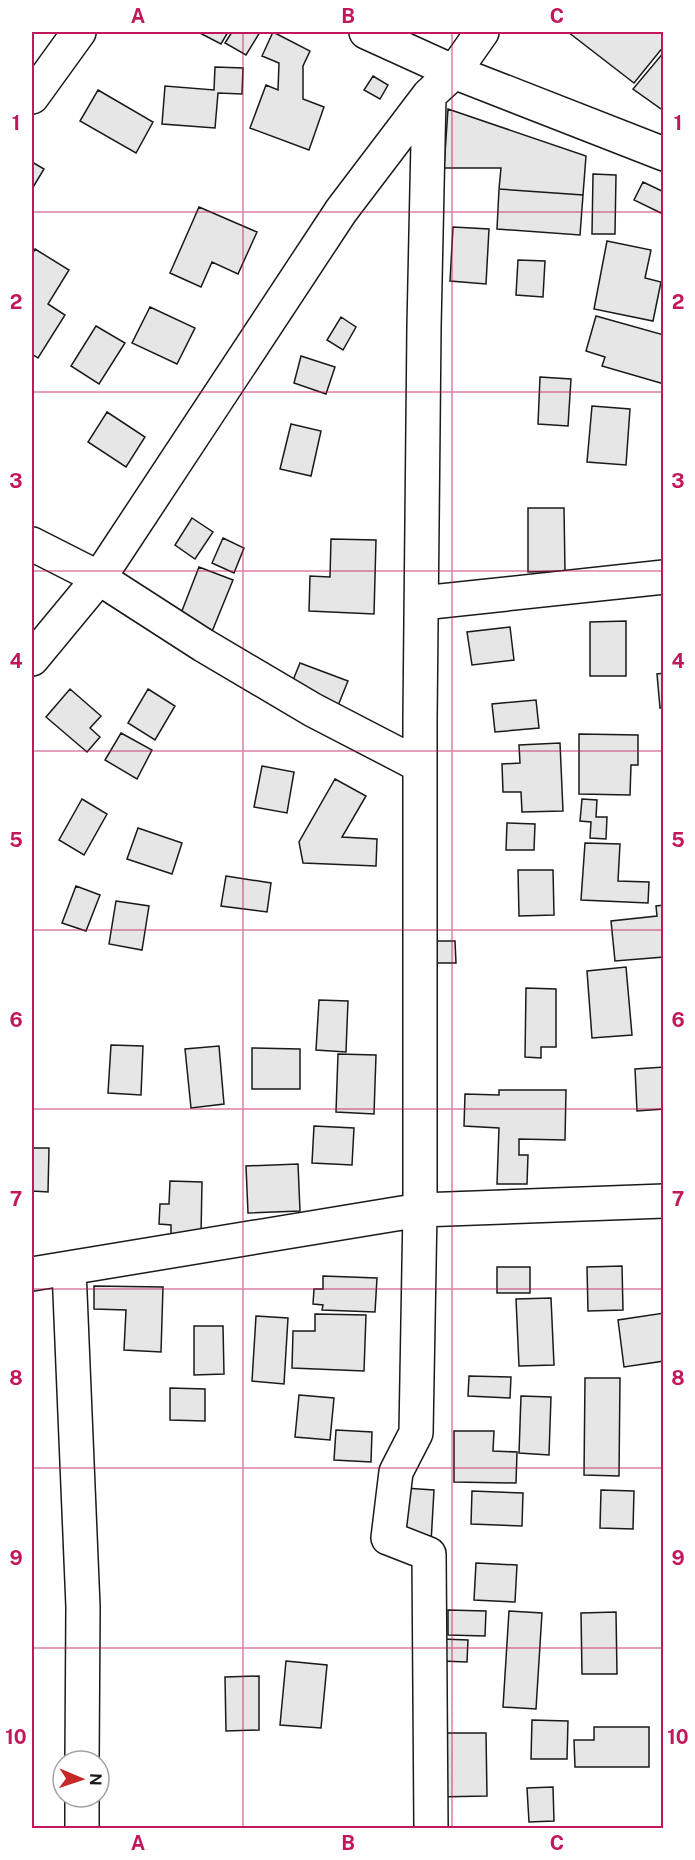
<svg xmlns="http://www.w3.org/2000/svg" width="695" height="1860" font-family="'Public Sans',sans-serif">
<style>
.building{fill:#e6e6e6;stroke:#1a1a1a;stroke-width:1.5}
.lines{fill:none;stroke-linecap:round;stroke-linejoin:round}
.minor-casing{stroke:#1a1a1a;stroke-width:36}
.minor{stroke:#fff;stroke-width:33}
.grid{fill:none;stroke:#c2185b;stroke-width:1.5;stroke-opacity:0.55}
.neatline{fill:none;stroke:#c2185b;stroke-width:2}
.grid-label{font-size:20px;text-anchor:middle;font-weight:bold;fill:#c2185b}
</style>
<rect width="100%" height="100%" fill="#fff"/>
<path class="building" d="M 198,32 L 228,32 L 221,44 Z
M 232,32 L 260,32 L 246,55 L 225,43 Z
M 273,32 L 310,51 L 303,66 L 303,99 L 324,107 L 309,150 L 250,128 L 266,85 L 278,90 L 279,63 L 262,56 Z
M 568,32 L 664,32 L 664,46 L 634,83 Z
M 664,52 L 664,111 L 633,89 Z
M 215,67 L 243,68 L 242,94 L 218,93 L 215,128 L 162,124 L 165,86 L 214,90 Z
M 373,76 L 388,85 L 380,99 L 364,90 Z
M 98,90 L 153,122 L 136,153 L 80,121 Z
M 448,109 L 586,156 L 583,195 L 499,189 L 501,168 L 444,168 Z
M 32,162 L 44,169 L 32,189 Z
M 593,174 L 616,175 L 615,234 L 592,234 Z
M 643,182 L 664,192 L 663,214 L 634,200 Z
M 499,189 L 583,195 L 580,235 L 497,229 Z
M 199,207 L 257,232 L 238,274 L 212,262 L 201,287 L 170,273 Z
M 453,227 L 489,229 L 486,284 L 450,281 Z
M 607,241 L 651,250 L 645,278 L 661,282 L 653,321 L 594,309 Z
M 35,249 L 69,270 L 48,304 L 65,315 L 38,358 L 32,354 L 32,255 Z
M 518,260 L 545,261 L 543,297 L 516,295 Z
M 150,307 L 195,328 L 177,364 L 132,343 Z
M 596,316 L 664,335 L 664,384 L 602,366 L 605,357 L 586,351 Z
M 341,317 L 356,327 L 343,350 L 327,340 Z
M 96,326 L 125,343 L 99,384 L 71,366 Z
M 301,356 L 335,367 L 326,394 L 294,383 Z
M 540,377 L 571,379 L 568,426 L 538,424 Z
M 592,406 L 630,409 L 626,465 L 587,462 Z
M 107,412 L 145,437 L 126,467 L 88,442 Z
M 291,424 L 321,431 L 311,476 L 280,469 Z
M 528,508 L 564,508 L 565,571 L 528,572 Z
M 192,518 L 213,532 L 195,559 L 175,545 Z
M 223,538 L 244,548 L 234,573 L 212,563 Z
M 331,539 L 376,540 L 374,614 L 309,611 L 310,576 L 330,577 Z
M 199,567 L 233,580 L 211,634 L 178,621 Z
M 626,621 L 626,676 L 590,676 L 590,622 Z
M 510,627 L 514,660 L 472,665 L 467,632 Z
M 300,663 L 348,681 L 337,708 L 289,690 Z
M 664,673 L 664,707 L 660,708 L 657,674 Z
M 70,689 L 101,716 L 90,728 L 100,737 L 87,752 L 46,717 Z
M 148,689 L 175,706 L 155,740 L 128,723 Z
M 536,700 L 539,728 L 495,732 L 492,704 Z
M 121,733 L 152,750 L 137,779 L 105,760 Z
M 579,734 L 638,735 L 638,765 L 631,765 L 630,795 L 579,794 Z
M 560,743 L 563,811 L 522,812 L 521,792 L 503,792 L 502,764 L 520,763 L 519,745 Z
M 262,766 L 294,772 L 287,813 L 254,807 Z
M 335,779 L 366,796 L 342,837 L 377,839 L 376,866 L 303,863 L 299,842 Z
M 82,799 L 107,814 L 84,855 L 59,840 Z
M 582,799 L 597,800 L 596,817 L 607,817 L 606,839 L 590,838 L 591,822 L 580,821 Z
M 507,823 L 535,824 L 534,850 L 506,850 Z
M 138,828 L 182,843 L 172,874 L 127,859 Z
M 585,843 L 620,844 L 618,881 L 649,882 L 648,903 L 581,900 Z
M 518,870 L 553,870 L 554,915 L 519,916 Z
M 226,876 L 271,883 L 267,912 L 221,906 Z
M 76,886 L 100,895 L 86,931 L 62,923 Z
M 116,901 L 149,906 L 142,950 L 109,944 Z
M 664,905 L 664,957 L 615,961 L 611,921 L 657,916 L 656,906 Z
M 430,941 L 455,941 L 456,963 L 431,963 Z
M 626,967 L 632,1035 L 592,1038 L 587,971 Z
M 526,988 L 556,989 L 556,1047 L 541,1047 L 541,1058 L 525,1057 Z
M 319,1000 L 348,1001 L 346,1052 L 316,1050 Z
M 111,1045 L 143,1046 L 141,1095 L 108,1093 Z
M 219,1046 L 224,1104 L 191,1108 L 185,1049 Z
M 252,1048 L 300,1049 L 300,1089 L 252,1089 Z
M 338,1054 L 376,1055 L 374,1114 L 336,1112 Z
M 664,1067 L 664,1109 L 637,1111 L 635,1069 Z
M 499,1090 L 566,1090 L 565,1140 L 519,1139 L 519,1155 L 528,1155 L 527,1184 L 497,1184 L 499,1128 L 464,1126 L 465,1094 L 499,1095 Z
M 314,1126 L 354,1128 L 352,1165 L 312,1163 Z
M 32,1148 L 49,1148 L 48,1192 L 32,1191 Z
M 298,1164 L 300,1211 L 248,1213 L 246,1166 Z
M 170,1181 L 202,1182 L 201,1235 L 171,1234 L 171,1225 L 159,1224 L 160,1204 L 169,1204 Z
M 622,1266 L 623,1310 L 588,1311 L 587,1267 Z
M 497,1267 L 530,1267 L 530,1293 L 497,1293 Z
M 323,1276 L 377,1278 L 375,1312 L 322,1310 L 323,1305 L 313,1304 L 314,1289 L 323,1289 Z
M 94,1286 L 163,1287 L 161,1352 L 124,1350 L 126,1310 L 94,1309 Z
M 551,1298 L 554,1365 L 519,1366 L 516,1299 Z
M 664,1313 L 664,1361 L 624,1367 L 618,1320 Z
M 315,1314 L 366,1315 L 364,1371 L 292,1368 L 293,1331 L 315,1331 Z
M 256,1316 L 288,1318 L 284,1384 L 252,1381 Z
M 194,1326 L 223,1326 L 224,1374 L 194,1375 Z
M 469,1376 L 511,1377 L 510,1398 L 468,1396 Z
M 585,1378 L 620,1378 L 619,1476 L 584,1475 Z
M 170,1388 L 205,1389 L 205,1421 L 170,1420 Z
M 299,1395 L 334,1398 L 330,1440 L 295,1437 Z
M 521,1396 L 551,1397 L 549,1455 L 519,1453 Z
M 336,1430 L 372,1432 L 371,1462 L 334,1460 Z
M 454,1431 L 494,1431 L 493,1451 L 517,1452 L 516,1483 L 454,1482 Z
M 404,1488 L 434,1490 L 431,1543 L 402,1541 Z
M 601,1490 L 634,1491 L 633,1529 L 600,1528 Z
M 472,1491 L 523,1493 L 522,1526 L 471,1524 Z
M 476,1563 L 517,1565 L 515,1602 L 474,1600 Z
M 448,1610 L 486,1611 L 485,1636 L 448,1635 Z
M 509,1611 L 542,1613 L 536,1709 L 503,1707 Z
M 616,1612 L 617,1674 L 582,1674 L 581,1613 Z
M 442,1639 L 468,1640 L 467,1662 L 441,1661 Z
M 286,1661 L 327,1665 L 321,1728 L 280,1725 Z
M 259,1676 L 259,1730 L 226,1731 L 225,1677 Z
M 532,1720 L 568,1721 L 567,1759 L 531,1759 Z
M 594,1727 L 649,1727 L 649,1767 L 575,1767 L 574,1740 L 594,1740 Z
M 435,1733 L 486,1733 L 487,1796 L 436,1797 Z
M 553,1787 L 554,1821 L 529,1822 L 527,1788 Z"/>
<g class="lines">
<g class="minor-casing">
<path id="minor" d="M 366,32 L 454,72 L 664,154
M 429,95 L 424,327 L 420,719 L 420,1210 L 416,1433 L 396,1472 L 388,1538 L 429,1554 L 431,1828
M 32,97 L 79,32
M 32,544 L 99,578 L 203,645 L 313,710 L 419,765
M 422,603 L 664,577
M 32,659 L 99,578 L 341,211 L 429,95 L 454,72 L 482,32
M 69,1269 L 83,1607 L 82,1761
M 32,1274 L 420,1210 L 664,1201
M 82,1828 L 82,1797"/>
</g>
<use href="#minor" class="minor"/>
</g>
<path class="grid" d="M 243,32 L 243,1828M 452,32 L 452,1828M 32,212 L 664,212M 32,392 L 664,392M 32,571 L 664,571M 32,751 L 664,751M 32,930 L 664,930M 32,1109 L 664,1109M 32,1289 L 664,1289M 32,1468 L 664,1468M 32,1648 L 664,1648"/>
<rect width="695" height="1860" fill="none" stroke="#ffffff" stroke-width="66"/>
<g transform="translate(81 1779) rotate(92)"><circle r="28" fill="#ffffff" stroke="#a3a3a3" stroke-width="1.5"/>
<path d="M0-4.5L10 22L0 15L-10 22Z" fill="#c62828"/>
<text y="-9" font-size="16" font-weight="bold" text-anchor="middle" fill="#1a1a1a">N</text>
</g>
<rect x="33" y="33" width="629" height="1794" class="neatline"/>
<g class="grid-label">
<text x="138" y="23">A</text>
<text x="348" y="23">B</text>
<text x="557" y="23">C</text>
<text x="16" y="130">1</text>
<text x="678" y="130">1</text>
<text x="16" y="309">2</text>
<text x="678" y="309">2</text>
<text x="16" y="488">3</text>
<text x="678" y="488">3</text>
<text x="16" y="668">4</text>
<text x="678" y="668">4</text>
<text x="16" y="847">5</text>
<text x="678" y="847">5</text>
<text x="16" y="1027">6</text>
<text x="678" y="1027">6</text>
<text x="16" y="1206">7</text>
<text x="678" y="1206">7</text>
<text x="16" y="1385">8</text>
<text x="678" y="1385">8</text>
<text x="16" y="1565">9</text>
<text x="678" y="1565">9</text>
<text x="16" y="1744">10</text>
<text x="678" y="1744">10</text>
<text x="138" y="1850">A</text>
<text x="348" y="1850">B</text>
<text x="557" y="1850">C</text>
</g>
</svg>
